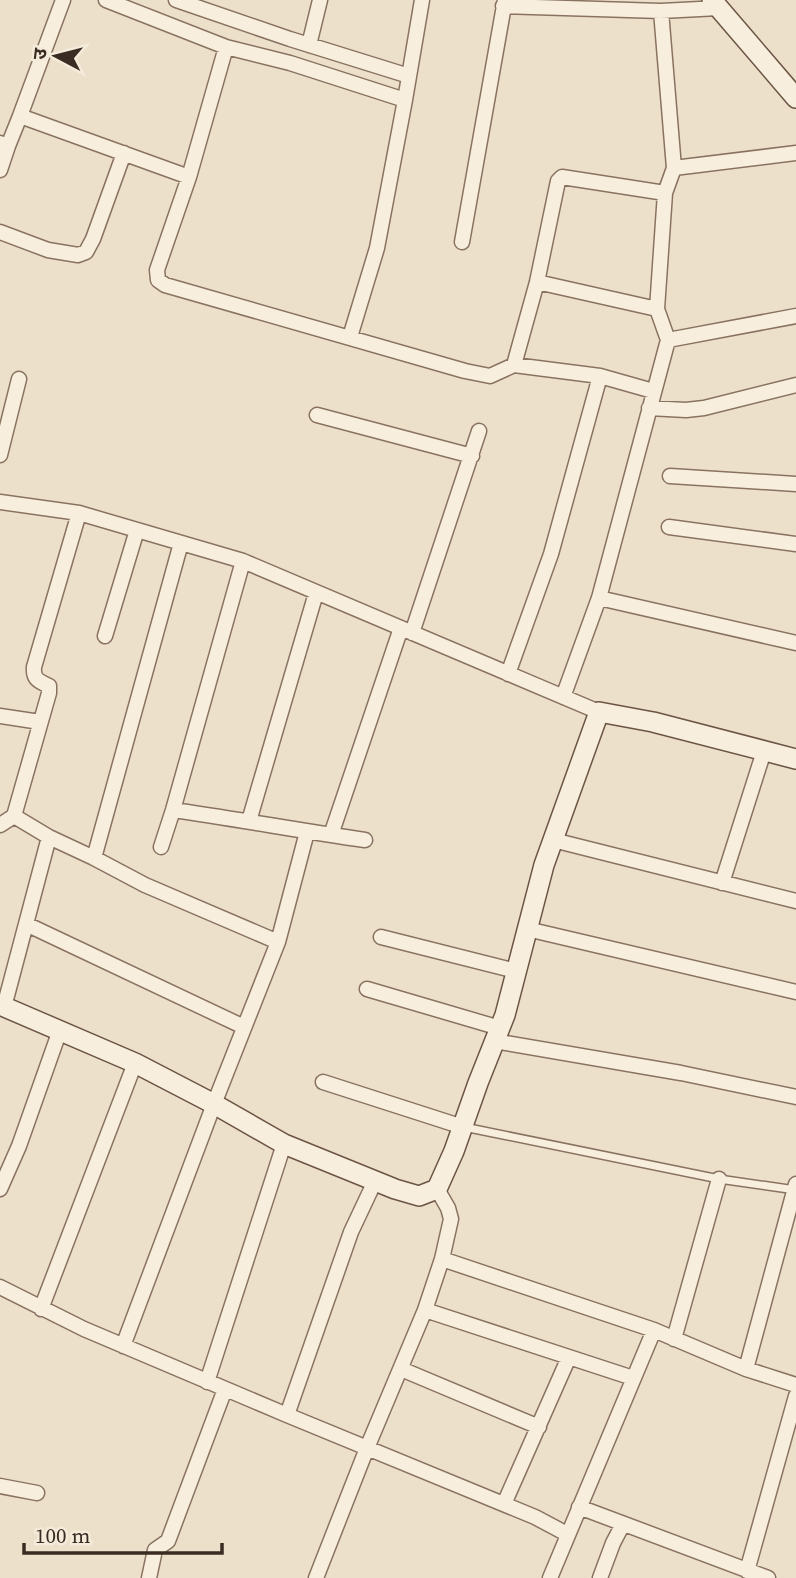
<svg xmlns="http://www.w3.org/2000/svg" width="796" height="1578" font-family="'Source Serif 4','Noto Sans Devanagari',serif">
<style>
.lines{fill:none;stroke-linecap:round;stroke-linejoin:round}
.lane-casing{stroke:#897360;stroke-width:10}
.street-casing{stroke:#897360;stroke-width:17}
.secondary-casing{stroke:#6b5443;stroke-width:22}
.lane{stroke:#f8eede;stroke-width:7}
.street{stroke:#f8eede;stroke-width:14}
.secondary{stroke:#f8eede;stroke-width:19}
</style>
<rect width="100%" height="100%" fill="#ede0cb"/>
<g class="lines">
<g class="lane-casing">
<path id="lane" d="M 464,1127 L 719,1179 L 796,1190"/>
</g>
<g class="street-casing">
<path id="street" d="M 106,0 L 226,47 L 290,63 L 405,100
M 176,0 L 290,39 L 409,76
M 503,6 L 661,11 L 719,8
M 661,11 L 674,168
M 309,45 L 320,0
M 20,116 L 63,0
M 0,143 L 8,146 L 20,116 L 189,177 L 157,270 L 158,280 L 165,285 L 465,371 L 490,376 L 514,365 L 600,376 L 653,391
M 0,170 L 8,146
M 189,177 L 226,47
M 0,232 L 48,250 L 78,255 L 86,252 L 93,239 L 124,153
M 462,242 L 505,0
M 537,282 L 657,309
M 350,337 L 377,248 L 405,100 L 422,0
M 668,340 L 657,309 L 665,193 L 674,168 L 796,153
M 514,365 L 537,282 L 558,181 L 562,177 L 665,193
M 649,408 L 686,410 L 704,408 L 796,385
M 317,415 L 472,456
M 0,455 L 19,379
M 670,476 L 796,484
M 0,502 L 79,513 L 243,561 L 599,712
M 669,527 L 796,544
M 599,598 L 796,643
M 412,633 L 479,431
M 105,636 L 137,530
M 508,674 L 551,554 L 600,376
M 563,697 L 599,598 L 668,340 L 796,316
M 0,716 L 40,722
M 173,810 C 237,819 301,831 365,840
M 14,816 L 49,837 L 94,858 L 145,885 L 278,942
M 249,821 L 316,593
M 0,825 L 14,816 L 49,693 L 49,686 C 39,681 33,680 34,667 L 79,513
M 331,835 L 401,628
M 553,840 L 796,901
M 161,847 L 173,810 L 243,561
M 94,858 L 181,543
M 722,883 L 764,751
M 26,924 L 244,1027
M 527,929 L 796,992
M 381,937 L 516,971
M 367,989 L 500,1028
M 4,1007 L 49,837
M 494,1041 L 681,1073 L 796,1097
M 323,1082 L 463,1127
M 0,1189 L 19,1146 L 60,1030
M 437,1189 L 448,1208 L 451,1219 L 442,1259
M 0,1287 L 84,1329 L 287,1415 L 535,1517 L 567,1534
M 41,1309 L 135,1063
M 425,1310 L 633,1378
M 674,1339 L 719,1179
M 123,1346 L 214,1104 L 278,942 L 307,832
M 401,1369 L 539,1427
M 746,1369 L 796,1184
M 207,1382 L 284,1144
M 287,1415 L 351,1232 L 375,1181
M 0,1486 L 37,1493
M 504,1504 L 569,1357
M 579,1507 L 768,1578
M 747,1571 L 796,1396
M 149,1578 L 155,1550 L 168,1541 L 225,1389
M 316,1578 L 367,1448 L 425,1310 L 442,1259 L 654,1330
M 550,1578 L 654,1330 L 746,1369 L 796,1385
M 600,1578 L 613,1543 L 623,1524"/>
</g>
<g class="secondary-casing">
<path id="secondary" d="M 712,0 L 796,98
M 0,1005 L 135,1063 L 214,1104 L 284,1144 L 395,1189 L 419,1196 L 437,1189 L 454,1151 L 478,1083 L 505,1015 L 544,865 L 599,712 L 653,722 L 796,759"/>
</g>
<use href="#lane" class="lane"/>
<use href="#street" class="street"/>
<use href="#secondary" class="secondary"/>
</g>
<g transform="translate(56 56) rotate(277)" stroke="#f4ebda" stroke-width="5" paint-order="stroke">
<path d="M0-5L12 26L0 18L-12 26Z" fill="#3a2c22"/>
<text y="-10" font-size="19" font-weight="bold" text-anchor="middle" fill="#3a2c22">उ</text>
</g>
<path d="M24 1543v10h198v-10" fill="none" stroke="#3a2c22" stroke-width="3.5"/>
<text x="35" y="1543" font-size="21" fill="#3a2c22" stroke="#f4ebda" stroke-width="5" paint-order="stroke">100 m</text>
</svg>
